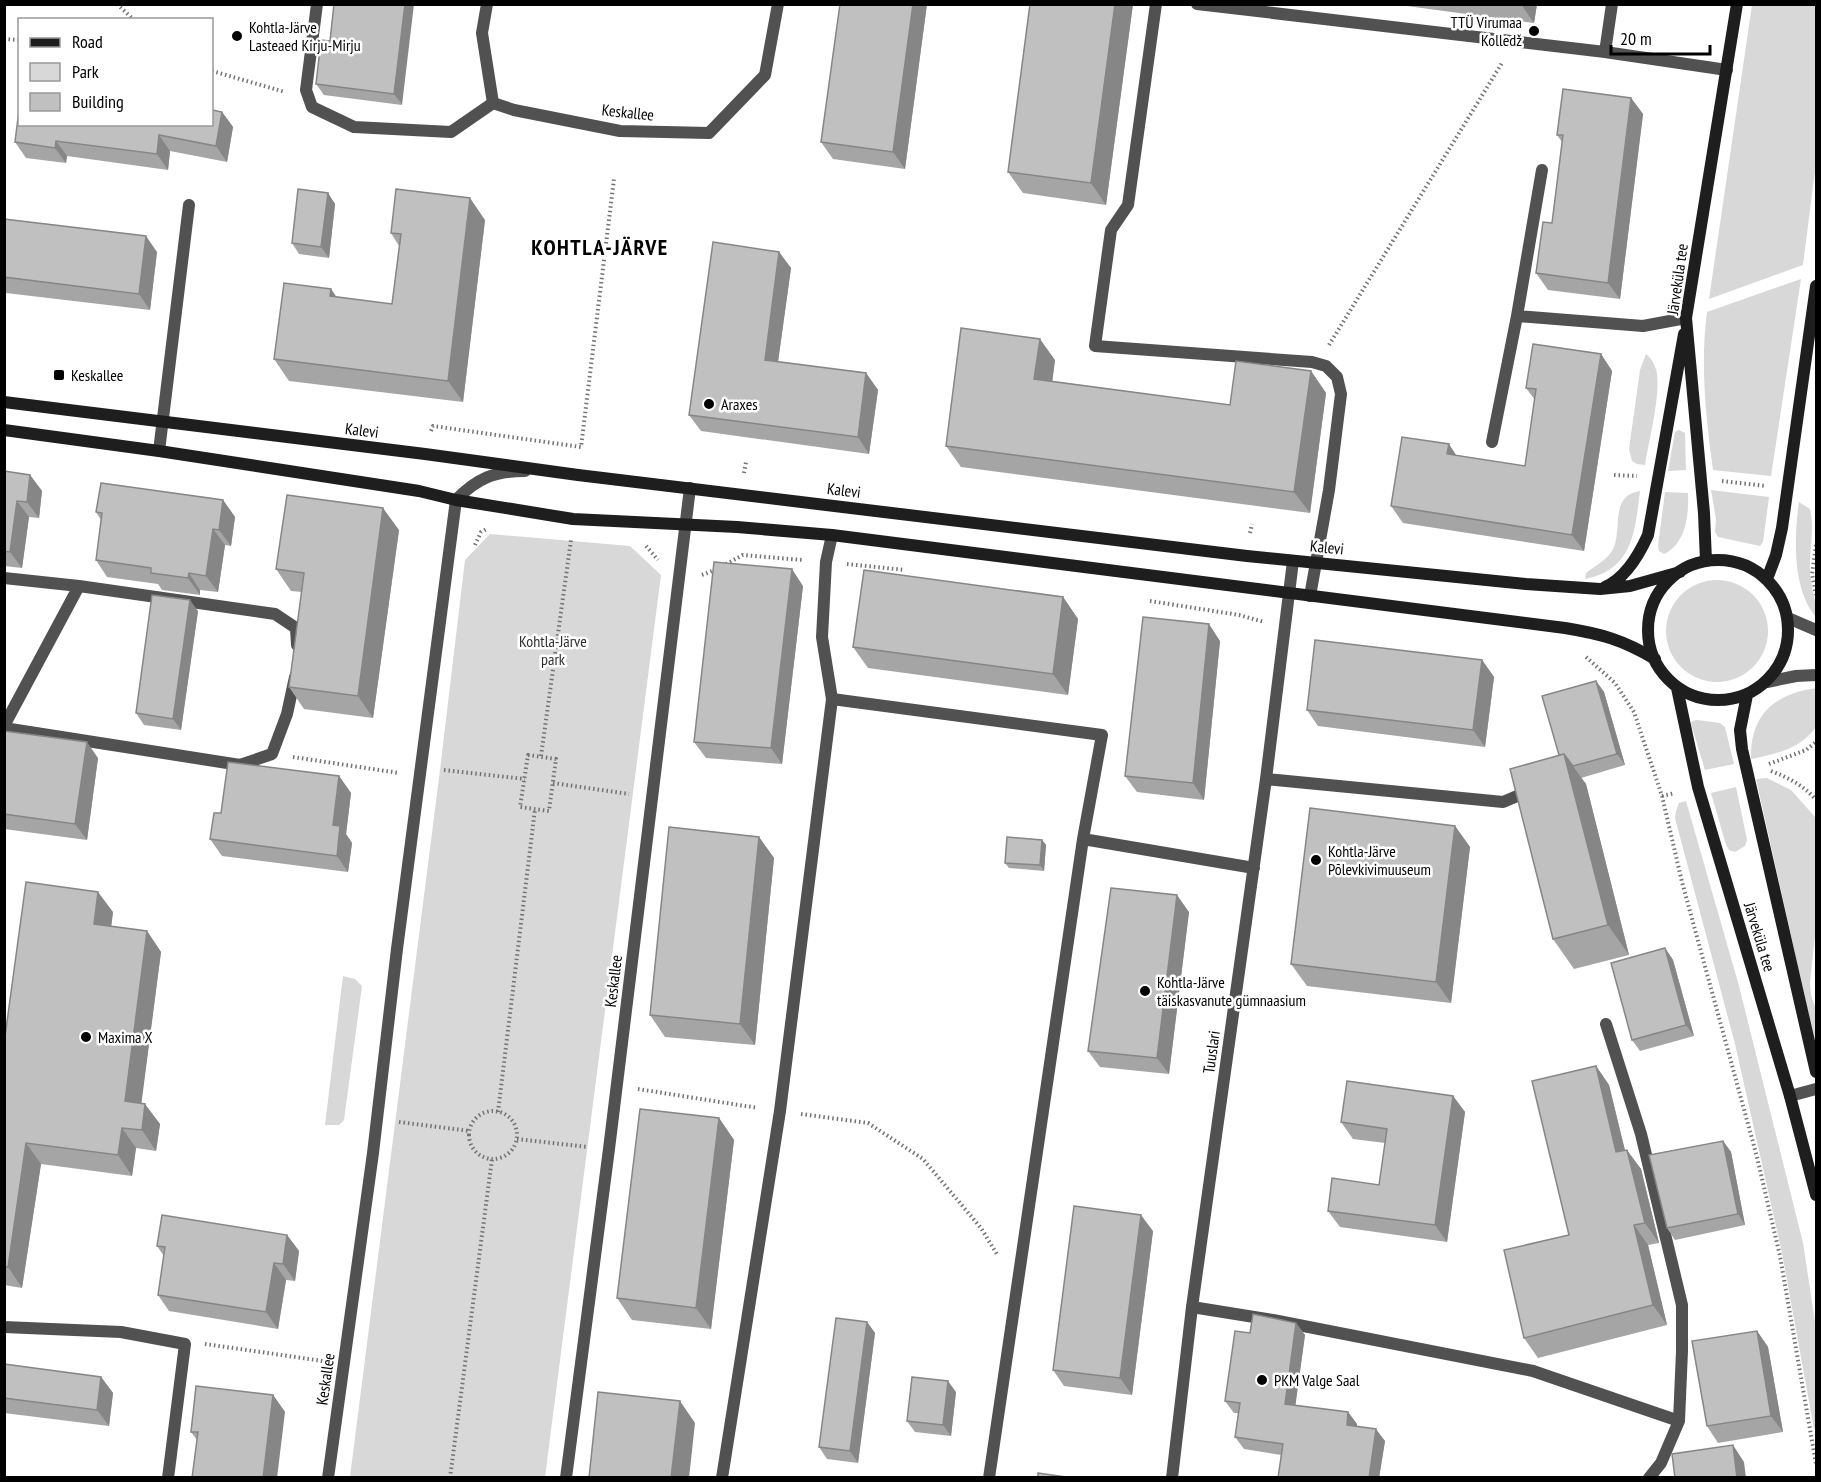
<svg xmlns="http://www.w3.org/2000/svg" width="1821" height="1482" font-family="'PT Sans Narrow',sans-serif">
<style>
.green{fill:#d8d8d8}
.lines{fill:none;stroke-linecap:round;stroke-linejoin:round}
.path{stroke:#737373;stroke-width:4;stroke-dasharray:1.5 3;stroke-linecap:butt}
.lane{stroke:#515151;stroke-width:12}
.street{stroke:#515151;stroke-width:12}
.secondary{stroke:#1e1e1e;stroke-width:12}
.wall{fill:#a5a5a5}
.shaded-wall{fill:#868686}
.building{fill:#c0c0c0;stroke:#868686;stroke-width:1.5}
.poi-dot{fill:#000;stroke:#fff;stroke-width:2}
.labels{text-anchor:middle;stroke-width:5;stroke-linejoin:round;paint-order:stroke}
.poi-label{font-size:16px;fill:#000;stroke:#fff;text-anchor:start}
.street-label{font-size:16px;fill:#000;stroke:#fff}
.park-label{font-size:16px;fill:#2f2f2f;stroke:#fff}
.district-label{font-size:22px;font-weight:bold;letter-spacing:1.5px;fill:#000;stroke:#fff}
</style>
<rect width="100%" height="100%" fill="#fff"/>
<path class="green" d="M 1752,5 L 1816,5 L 1816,163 L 1803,265 L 1709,299 Z
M 1801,279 L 1771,476 L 1713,470 C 1706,418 1700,365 1707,312 Z
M 1646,354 C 1652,359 1656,366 1657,374 C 1660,399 1649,439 1645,465 L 1637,464 L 1632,461 L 1629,449 L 1640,370 Z
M 1679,430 L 1685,433 L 1686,470 L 1668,471 L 1675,432 Z
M 1711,490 L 1769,497 L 1763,542 L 1760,546 L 1718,537 L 1715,532 L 1716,519 Z
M 1640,491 C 1635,531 1633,570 1585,579 L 1586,573 C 1596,565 1609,559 1614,547 C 1622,526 1610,496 1640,491 Z
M 1665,492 L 1688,493 C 1689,514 1686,544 1664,554 L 1659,551 L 1658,546 Z
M 1799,502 L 1810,509 C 1815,529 1809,550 1810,570 C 1810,587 1817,599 1816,617 C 1792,589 1794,537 1799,502 Z
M 490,534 L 630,546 L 661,575 L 545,1477 L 350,1477 L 440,770 L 465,560 Z
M1666 631a51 51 0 1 1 102 0a51 51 0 1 1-102 0Z
M 1816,688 L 1816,727 C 1800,749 1777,754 1751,759 C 1750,714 1775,694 1816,688 Z
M 1697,720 L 1720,723 L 1725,727 L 1734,764 L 1705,770 L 1691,724 L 1692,721 Z
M 1767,778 L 1791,790 L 1816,818 L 1816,927 L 1810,982 L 1811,995 L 1816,1010 L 1816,1047 L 1756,779 Z
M 1736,787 L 1747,840 L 1745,846 L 1735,852 L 1729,850 L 1726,845 L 1711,793 Z
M 1686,801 L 1739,986 L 1803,1243 L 1816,1328 L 1816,1428 L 1814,1429 L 1782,1253 L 1735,1044 L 1675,818 L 1676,811 L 1679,803 Z
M 343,976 L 355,979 L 362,986 L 344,1120 L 339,1125 L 325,1125 Z"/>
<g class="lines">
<path class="path" d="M 117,4 L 134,20
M 4,39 L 20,40
M 212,71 L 285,92
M 1329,345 L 1502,63
M 431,431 L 433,426 L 581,447 L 614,179
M 744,473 L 746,462
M 1614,475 L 1637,476
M 1722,481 L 1766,486
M 1250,533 L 1252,524
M 475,545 L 481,532 L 488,528
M 1816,545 L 1812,574 L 1816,595
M 646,546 L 658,560
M 726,564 L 743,555 L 803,560
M 847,564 L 905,570
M 702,575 L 717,569
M 1150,601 L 1239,615 L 1264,622
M 1586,657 L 1615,683 L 1634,712 L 1662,796 L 1682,882 L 1757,1157 L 1780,1256 L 1816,1464
M 528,755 L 556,759 L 549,811 L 520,807 Z
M 541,756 L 571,540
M 293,757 L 399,773
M 1769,764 L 1806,750 L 1816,742
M 444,770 L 525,779
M 1771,771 C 1789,778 1803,785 1816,800
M 553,783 L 629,794
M 1662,796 L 1675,793
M 638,1089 L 758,1108
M469 1135a24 24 0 1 1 48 0a24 24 0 1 1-48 0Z
M 498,1112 L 535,809
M 801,1114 L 868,1123 L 923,1159 L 981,1228 L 998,1256
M 399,1122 L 470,1131
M 517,1139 L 588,1147
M 205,1344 L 323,1361
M 450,1478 L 492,1159"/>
<path class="lane" d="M 317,4 L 306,90 L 312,107 L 354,127 L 451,132 L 493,103
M 1612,4 L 1605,52 L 1727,70
M 159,451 L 189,205
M 4,578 L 79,586 L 275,614 L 296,628 L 297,645
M 4,726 L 79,586
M 4,728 L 240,765 L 272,754 L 287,714 L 295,677
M 1790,1096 L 1816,1089
M 1192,1307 L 1273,1320 L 1533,1371 L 1679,1421 L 1682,1351 L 1682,1305 L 1641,1134 L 1606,1024
M 722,1478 L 780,1111 L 832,699 L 822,637 L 826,562 L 832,535
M 1649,1478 L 1661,1463 L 1679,1421"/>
<path class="street" d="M 487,4 L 482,33 L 493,103 L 514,110 L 620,131 L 709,133 L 765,75 L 778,4
M 1156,4 L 1128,205 L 1111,230 L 1095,346 L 1312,362 L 1326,366 L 1337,377 L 1341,394 L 1329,490 L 1310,596
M 1197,4 L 1605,52
M 1517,316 L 1542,170
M 1492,442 L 1517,316 L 1643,326 L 1686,318
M 1788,618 L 1816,630
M 1767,682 L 1796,676 L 1816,675
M 832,699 L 1102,735 L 1083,839 L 989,1478
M 1266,779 L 1503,802 L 1529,791
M 1083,839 L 1254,868
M 4,1327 L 121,1332 L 185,1344 L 168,1478
M 328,1478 L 373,1153 L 397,949 L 456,500 C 477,478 495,471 525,471
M 566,1478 L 609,1149 L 690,488
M 1172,1478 L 1192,1307 L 1266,779 L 1293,561"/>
<path class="secondary" d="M 4,402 L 425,454 L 578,475 L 1247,556 L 1526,584 L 1600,589 L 1630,586 L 1680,572
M 4,430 L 159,451 L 419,491 L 456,500 L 573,519 L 737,527 L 832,535 L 1565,628 C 1602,634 1623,640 1655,659
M1648 630a70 70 0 1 1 140 0a70 70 0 1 1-140 0Z
M 1706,561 L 1704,513 L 1686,318 L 1737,4
M 1767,579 L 1776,555 L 1782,528 L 1816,286
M 1605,587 C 1626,578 1639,555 1648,535 L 1684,334
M 1677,688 L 1698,787 L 1790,1096 L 1816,1195
M 1747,695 L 1740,730 L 1742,749 L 1816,1072"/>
</g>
<path class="wall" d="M 334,4 L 402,105 L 324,95 L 316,84 L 330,41 Z
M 840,4 L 927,4 L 905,169 L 833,159 L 821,142 Z
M 1030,4 L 1133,4 L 1106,205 L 1023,193 L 1008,172 Z
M 1392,4 L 1537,4 L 1534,23 Z
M 1631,98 L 1643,114 L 1620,299 L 1548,290 L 1536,273 L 1552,223 L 1562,142 L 1557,135 Z
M 222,112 L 233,127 L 227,162 L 170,151 L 168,170 L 67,156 L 66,163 L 26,158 L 15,142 Z
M 328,193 L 335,204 L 329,258 L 299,254 L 292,243 Z
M 4,219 L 157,252 L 150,310 L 6,293 L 4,291 Z
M 485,220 L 463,402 L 289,381 L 274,359 L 331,289 L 336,297 L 392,304 L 399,246 L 391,233 Z
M 779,252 L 791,268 L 778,362 L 866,373 L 878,390 L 869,454 L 701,431 L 689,415 Z
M 1601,354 L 1612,371 L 1584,551 L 1403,523 L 1391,506 L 1456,455 L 1525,466 L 1535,400 L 1526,388 Z
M 1055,360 L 1052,381 L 1230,405 L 1311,371 L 1326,393 L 1310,513 L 961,467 L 946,446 Z
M 4,471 L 30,475 L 42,491 L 39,518 L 29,517 L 22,568 L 4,566 Z
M 223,500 L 235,517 L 231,546 L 225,545 L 218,592 L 200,590 L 200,595 L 162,590 L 158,584 L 107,577 L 96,560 L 101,520 L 96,512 Z
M 399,530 L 373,718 L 304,709 L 289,687 L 302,592 L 291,591 L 276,569 Z
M 803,586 L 782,764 L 706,758 L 694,742 Z
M 1063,597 L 1078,619 L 1068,695 L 868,668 L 853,647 Z
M 198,611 L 181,730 L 144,725 L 136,713 Z
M 1220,641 L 1204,800 L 1137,792 L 1125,776 Z
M 1482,660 L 1494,677 L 1485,747 L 1318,726 L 1307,710 Z
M 1596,681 L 1604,692 L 1625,765 L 1581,778 L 1586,784 L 1629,955 L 1574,969 L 1553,939 L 1559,755 Z
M 4,731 L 98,758 L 87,840 L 4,829 Z
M 339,776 L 351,793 L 346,834 L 352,843 L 348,872 L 222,856 L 210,839 L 221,813 Z
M 1455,826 L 1470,847 L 1451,1003 L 1307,986 L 1291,964 Z
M 759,837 L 774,858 L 755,1045 L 665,1037 L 650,1015 Z
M 1042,840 L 1046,845 L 1044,871 L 1009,868 L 1005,863 Z
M 113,912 L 111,926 L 147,931 L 161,952 L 141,1103 L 160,1124 L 156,1151 L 136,1148 L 132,1176 L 41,1164 L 22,1288 L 4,1285 L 4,1044 Z
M 1189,912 L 1169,1074 L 1100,1067 L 1088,1051 Z
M 1665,948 L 1673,960 L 1694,1036 L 1640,1051 L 1632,1040 Z
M 1596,1066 L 1609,1085 L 1625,1150 L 1641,1169 L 1659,1243 L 1648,1245 L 1667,1325 L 1538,1358 L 1524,1338 L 1569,1235 Z
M 1453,1096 L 1465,1112 L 1447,1242 L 1340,1227 L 1328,1211 L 1379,1185 L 1385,1143 L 1353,1139 L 1341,1122 Z
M 719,1118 L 734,1140 L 711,1329 L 632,1320 L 617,1298 Z
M 1723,1141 L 1731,1152 L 1745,1225 L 1675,1240 L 1667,1228 Z
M 1153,1231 L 1132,1395 L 1064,1386 L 1053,1370 Z
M 287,1235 L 299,1251 L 295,1281 L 286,1280 L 278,1329 L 169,1311 L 158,1295 L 164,1256 L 157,1246 Z
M 867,1322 L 875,1333 L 858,1463 L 827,1459 L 819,1447 Z
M 1296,1323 L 1305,1335 L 1295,1405 L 1348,1412 L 1357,1424 L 1357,1426 L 1385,1441 L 1379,1478 L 1278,1478 L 1281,1455 L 1244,1449 L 1235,1437 L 1238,1413 L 1234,1413 L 1225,1401 L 1250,1333 Z
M 1757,1331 L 1768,1347 L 1783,1432 L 1718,1443 L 1707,1426 Z
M 4,1364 L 101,1377 L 113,1393 L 109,1426 L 4,1413 Z
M 956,1392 L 951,1436 L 915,1432 L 907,1421 Z
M 273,1395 L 285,1412 L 197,1440 L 191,1432 Z"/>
<path class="shaded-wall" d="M 405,4 L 414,4 L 402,105 L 394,94 Z
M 913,4 L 927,4 L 905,169 L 893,152 Z
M 1115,4 L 1133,4 L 1106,205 L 1091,183 Z
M 1521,4 L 1537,4 L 1534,23 Z
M 1631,98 L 1643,114 L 1620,299 L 1608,283 Z
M 222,112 L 233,127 L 227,162 L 216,146 Z
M 159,135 L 170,151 L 168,170 L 157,154 Z
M 56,141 L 67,156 L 66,163 L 55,148 Z
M 328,193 L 335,204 L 329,258 L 321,247 Z
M 470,198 L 485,220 L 463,402 L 448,381 Z
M 146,236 L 157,252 L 150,310 L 139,294 Z
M 779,252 L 791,268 L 776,376 L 765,360 Z
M 331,289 L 346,311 L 330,296 Z
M 1040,339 L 1055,360 L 1050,400 L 1034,379 Z
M 1601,354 L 1612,371 L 1584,551 L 1572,535 Z
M 1311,371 L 1326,393 L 1310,513 L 1294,492 Z
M 866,373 L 878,390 L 869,454 L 858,437 Z
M 1449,444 L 1460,461 L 1447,454 Z
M 30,475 L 42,491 L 39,518 L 27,502 Z
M 223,500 L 235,517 L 231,546 L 219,530 Z
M 17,501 L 29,517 L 22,568 L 10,552 Z
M 383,508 L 399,530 L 373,718 L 358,696 Z
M 213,529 L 225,545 L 218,592 L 206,576 Z
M 792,569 L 803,586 L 782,764 L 771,748 Z
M 189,573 L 200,590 L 200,595 L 188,578 Z
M 1063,597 L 1078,619 L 1068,695 L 1053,674 Z
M 190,600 L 198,611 L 181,730 L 173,719 Z
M 1209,624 L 1220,641 L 1204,800 L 1193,783 Z
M 1482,660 L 1494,677 L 1485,747 L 1473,730 Z
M 1596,681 L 1604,692 L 1625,765 L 1617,754 Z
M 87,742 L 98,758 L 87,840 L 75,824 Z
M 1564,754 L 1586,784 L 1629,955 L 1608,925 Z
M 339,776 L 351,793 L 346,834 L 352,843 L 348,872 L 337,856 L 333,825 Z
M 1455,826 L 1470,847 L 1451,1003 L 1436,982 Z
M 759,837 L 774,858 L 755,1045 L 740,1024 Z
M 1042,840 L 1046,845 L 1044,871 L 1040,865 Z
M 98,892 L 113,912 L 109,945 L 94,924 Z
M 1177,895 L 1189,912 L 1169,1074 L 1157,1058 Z
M 147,931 L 161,952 L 139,1122 L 125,1101 Z
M 1665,948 L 1673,960 L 1694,1036 L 1686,1025 Z
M 1596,1066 L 1609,1085 L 1630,1172 L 1616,1152 Z
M 1453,1096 L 1465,1112 L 1447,1242 L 1435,1225 Z
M 145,1104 L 160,1124 L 156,1151 L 142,1130 Z
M 719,1118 L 734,1140 L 711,1329 L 696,1308 Z
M 122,1128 L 136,1148 L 132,1176 L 118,1155 Z
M 1723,1141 L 1731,1152 L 1745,1225 L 1738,1214 Z
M 26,1143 L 41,1164 L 22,1288 L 8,1267 Z
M 1627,1150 L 1641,1169 L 1659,1243 L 1645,1223 Z
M 1141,1215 L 1153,1231 L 1132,1395 L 1120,1378 Z
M 1634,1225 L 1648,1245 L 1667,1325 L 1653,1305 Z
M 287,1235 L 299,1251 L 295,1281 L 283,1264 Z
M 274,1263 L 286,1280 L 278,1329 L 266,1312 Z
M 867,1322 L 875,1333 L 858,1463 L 850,1451 Z
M 1296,1323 L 1305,1335 L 1294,1416 L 1285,1404 Z
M 1757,1331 L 1768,1347 L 1783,1432 L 1771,1416 Z
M 101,1377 L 113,1393 L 109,1426 L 97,1410 Z
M 948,1381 L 956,1392 L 951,1436 L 943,1425 Z
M 273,1395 L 285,1412 L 277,1478 L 263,1478 Z
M 680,1401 L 695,1423 L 689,1478 L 671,1478 Z
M 1348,1412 L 1357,1424 L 1355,1437 L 1347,1425 Z
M 1376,1429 L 1385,1441 L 1379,1478 L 1369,1478 Z
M 1733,1445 L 1744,1462 L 1746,1478 L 1737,1478 Z"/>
<path class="building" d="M 334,4 L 405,4 L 394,94 L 316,84 L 321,40 L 330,41 Z
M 840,4 L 913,4 L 893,152 L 821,142 Z
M 1030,4 L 1115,4 L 1091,183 L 1008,172 Z
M 1563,89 L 1631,98 L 1608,283 L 1536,273 L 1543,222 L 1552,223 L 1563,135 L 1557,135 Z
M 20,101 L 20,124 L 212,124 L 212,110 L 222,112 L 216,146 L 159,135 L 157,154 L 56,141 L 55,148 L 15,142 Z
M 298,189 L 328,193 L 321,247 L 292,243 Z
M 396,189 L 470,198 L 448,381 L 274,359 L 284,283 L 331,289 L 330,296 L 392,304 L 401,234 L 391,233 Z
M 4,219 L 146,236 L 139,294 L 4,277 Z
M 713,242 L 779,252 L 765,360 L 866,373 L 858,437 L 689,415 Z
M 961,328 L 1040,339 L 1034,379 L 1230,405 L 1236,361 L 1311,371 L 1294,492 L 946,446 Z
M 1533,344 L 1601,354 L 1572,535 L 1391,506 L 1402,437 L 1449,444 L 1447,454 L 1525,466 L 1536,389 L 1526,388 Z
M 4,471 L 30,475 L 27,502 L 17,501 L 10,552 L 4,551 Z
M 101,483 L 223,500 L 219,530 L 213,529 L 206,576 L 189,573 L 188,578 L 151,573 L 151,568 L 96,560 L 102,513 L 96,512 Z
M 287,495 L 383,508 L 358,696 L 289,687 L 304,573 L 276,569 Z
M 714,562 L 792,569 L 771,748 L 694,742 Z
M 864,570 L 1063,597 L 1053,674 L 853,647 Z
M 152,595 L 190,600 L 173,719 L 136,713 Z
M 1143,617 L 1209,624 L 1193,783 L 1125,776 Z
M 1315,640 L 1482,660 L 1473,730 L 1307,710 Z
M 1596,681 L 1617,754 L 1573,766 L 1564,754 L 1559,755 L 1542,696 Z
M 4,731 L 87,742 L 75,824 L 4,814 Z
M 1564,754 L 1608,925 L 1553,939 L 1510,769 Z
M 228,762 L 339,776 L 333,825 L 340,826 L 337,856 L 210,839 L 214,813 L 221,813 Z
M 1310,808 L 1455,826 L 1436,982 L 1291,964 Z
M 669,827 L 759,837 L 740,1024 L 650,1015 Z
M 1007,837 L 1042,840 L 1040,865 L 1005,863 Z
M 26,882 L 98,892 L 94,924 L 147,931 L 125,1101 L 145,1104 L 142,1130 L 122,1128 L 118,1155 L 26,1143 L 8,1267 L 4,1267 L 4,1044 Z
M 1111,888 L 1177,895 L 1157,1058 L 1088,1051 Z
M 1665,948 L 1686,1025 L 1632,1040 L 1611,963 Z
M 1596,1066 L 1616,1152 L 1627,1150 L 1645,1223 L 1634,1225 L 1653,1305 L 1524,1338 L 1504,1250 L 1569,1235 L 1532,1081 Z
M 1347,1081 L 1453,1096 L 1435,1225 L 1328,1211 L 1332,1178 L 1379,1185 L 1387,1129 L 1341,1122 Z
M 640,1109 L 719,1118 L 696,1308 L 617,1298 Z
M 1723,1141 L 1738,1214 L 1667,1228 L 1649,1155 Z
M 1074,1206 L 1141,1215 L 1120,1378 L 1053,1370 Z
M 162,1215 L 287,1235 L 283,1264 L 274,1263 L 266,1312 L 158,1295 L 165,1247 L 157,1246 Z
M 1253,1314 L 1296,1323 L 1285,1404 L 1348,1412 L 1347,1425 L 1376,1429 L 1369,1478 L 1278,1478 L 1283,1444 L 1235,1437 L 1240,1403 L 1225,1401 L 1235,1331 L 1250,1333 Z
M 836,1318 L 867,1322 L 850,1451 L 819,1447 Z
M 1757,1331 L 1771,1416 L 1707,1426 L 1692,1341 Z
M 4,1364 L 101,1377 L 97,1410 L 4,1398 Z
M 912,1377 L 948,1381 L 943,1425 L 907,1421 Z
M 196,1386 L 273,1395 L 263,1478 L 192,1478 L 198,1432 L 191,1432 Z
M 598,1392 L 680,1401 L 671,1478 L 589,1478 Z
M 1733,1445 L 1737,1478 L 1675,1478 L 1672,1454 Z
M 1038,1473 L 1073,1478 L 1038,1478 Z"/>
<g class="poi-dot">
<circle cx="1534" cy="31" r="6"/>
<circle cx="237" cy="36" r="6"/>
<rect x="53" y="369" width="12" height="12" rx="3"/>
<circle cx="709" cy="404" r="6"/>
<circle cx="1316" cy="860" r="6"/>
<circle cx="1145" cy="991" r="6"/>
<circle cx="86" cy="1037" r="6"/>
<circle cx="1262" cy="1380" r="6"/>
</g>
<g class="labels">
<g class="poi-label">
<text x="1522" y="28" text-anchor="end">TTÜ Virumaa<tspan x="1522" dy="18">Kolledž</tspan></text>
<text x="249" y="33">Kohtla-Järve<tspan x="249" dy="18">Lasteaed Kirju-Mirju</tspan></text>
<text x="71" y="381">Keskallee</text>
<text x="721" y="410">Araxes</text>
<text x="1328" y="857">Kohtla-Järve<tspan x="1328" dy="18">Põlevkivimuuseum</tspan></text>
<text x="1157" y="988">Kohtla-Järve<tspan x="1157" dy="18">täiskasvanute gümnaasium</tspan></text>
<text x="98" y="1043">Maxima X</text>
<text x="1274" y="1386">PKM Valge Saal</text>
</g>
<g class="street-label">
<text transform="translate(628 112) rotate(6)" y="6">Keskallee</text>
<text transform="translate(1677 279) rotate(-82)" y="6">Järveküla tee</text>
<text transform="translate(362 430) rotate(7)" y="6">Kalevi</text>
<text transform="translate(844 490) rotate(7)" y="6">Kalevi</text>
<text transform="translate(1327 547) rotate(6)" y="6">Kalevi</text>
<text transform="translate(1760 937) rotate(73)" y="6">Järveküla tee</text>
<text transform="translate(613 981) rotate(-83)" y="6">Keskallee</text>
<text transform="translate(1211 1052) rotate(-82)" y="6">Tuuslari</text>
<text transform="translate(325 1379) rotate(-82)" y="6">Keskallee</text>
</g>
<g class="park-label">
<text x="553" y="647">Kohtla-Järve<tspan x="553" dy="18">park</tspan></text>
</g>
<g class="district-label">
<text x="600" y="255">KOHTLA-JÄRVE</text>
</g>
</g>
<rect width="1821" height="1482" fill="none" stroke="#000000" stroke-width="12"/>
<rect x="18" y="18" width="195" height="108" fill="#ffffff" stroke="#999999" stroke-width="1.5"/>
<rect x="30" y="38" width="30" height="9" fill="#1e1e1e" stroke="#999999" stroke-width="1.5"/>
<text x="72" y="48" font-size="18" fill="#000000">Road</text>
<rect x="30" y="63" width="30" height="18" fill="#d8d8d8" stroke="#999999" stroke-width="1.5"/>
<text x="72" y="78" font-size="18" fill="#000000">Park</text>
<rect x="30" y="93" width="30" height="18" fill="#c0c0c0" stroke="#999999" stroke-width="1.5"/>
<text x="72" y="108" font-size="18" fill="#000000">Building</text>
<path d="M1611 45v9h99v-9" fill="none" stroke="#000000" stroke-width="3"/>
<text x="1620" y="45" font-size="18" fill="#000000" stroke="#ffffff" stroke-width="4.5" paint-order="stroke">20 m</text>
</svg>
